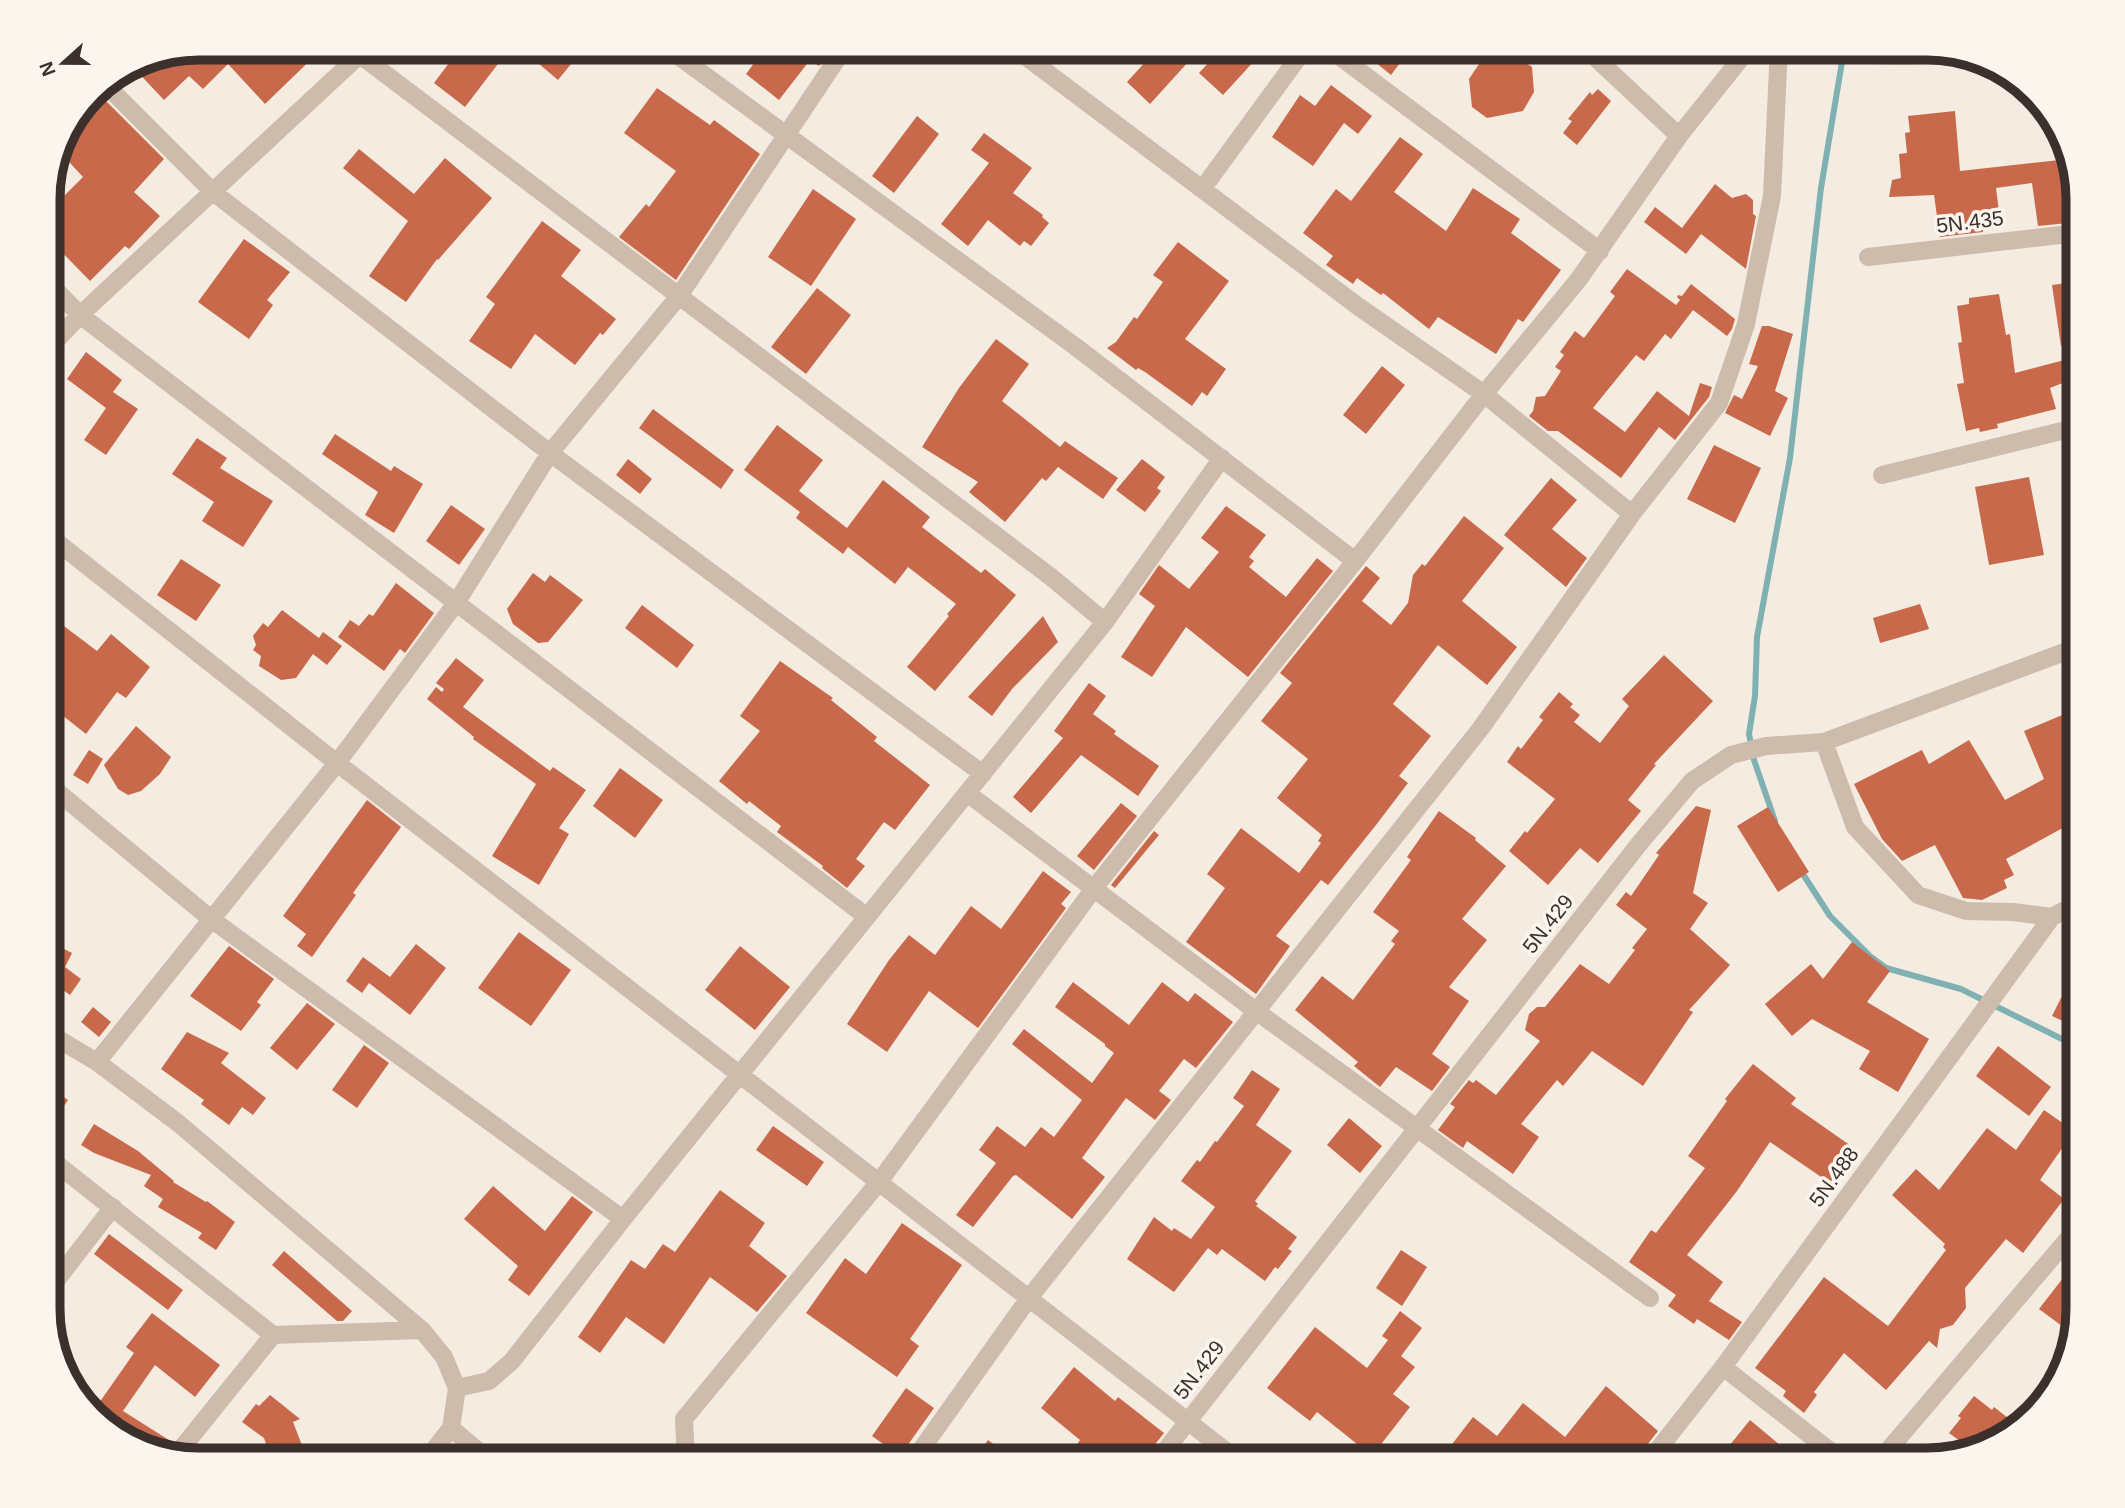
<svg xmlns="http://www.w3.org/2000/svg" width="2125" height="1508" font-family="Arial,sans-serif">
<style>
.lines{fill:none;stroke-linecap:round;stroke-linejoin:round}
.stream{stroke:#7fb0b2;stroke-width:6}
.building{fill:#c8694b}
.street{stroke:#cdbbac;stroke-width:18}
.labels{text-anchor:middle;stroke-width:7;stroke-linejoin:round;paint-order:stroke}
.street-label{font-size:21px;fill:#3b302b;stroke:#fbf5ee}
.rim{fill:none;stroke:#3b302b;stroke-width:9}
</style>
<rect width="100%" height="100%" fill="#f4ebe1"/>
<g class="lines">
<path class="stream" d="M 1775,821 L 1754,760 L 1749,734 L 1755,696 L 1757,637 L 1790,458 L 1821,188 L 1843,56
M 1799,868 L 1830,916 L 1871,957 L 1886,968 L 1961,989 L 2078,1047"/>
</g>
<path class="building" d="M 198,47 L 324,47 L 265,104 L 228,64 L 203,89 L 189,76 L 164,100 L 131,65 L 141,59 Z
M 461,47 L 511,47 L 465,107 L 434,83 Z
M 519,47 L 585,47 L 558,80 Z
M 766,47 L 831,47 L 819,66 L 810,60 L 779,100 L 746,74 Z
M 1159,47 L 1177,47 L 1190,60 L 1150,104 L 1127,82 Z
M 1223,47 L 1267,47 L 1223,95 L 1199,73 Z
M 1386,47 L 1412,47 L 1391,75 L 1375,62 Z
M 1516,56 L 1532,67 L 1534,92 L 1523,111 L 1487,118 L 1472,107 L 1469,79 L 1481,61 Z
M 1331,85 L 1372,116 L 1358,134 L 1344,123 L 1313,166 L 1272,137 L 1300,95 L 1315,106 Z
M 657,88 L 710,125 L 714,120 L 760,154 L 676,280 L 619,237 L 646,204 L 649,207 L 676,171 L 624,133 Z
M 1598,89 L 1611,101 L 1577,145 L 1563,133 L 1572,121 L 1568,119 L 1590,92 L 1592,95 Z
M 95,90 L 164,159 L 134,192 L 160,216 L 129,249 L 125,246 L 90,281 L 48,238 L 48,212 L 83,177 L 58,150 L 63,131 Z
M 1955,111 L 1960,171 L 2069,159 L 2078,222 L 2038,226 L 2032,183 L 1996,188 L 2001,227 L 1983,230 L 1983,232 L 1940,237 L 1934,195 L 1889,197 L 1892,180 L 1901,178 L 1899,154 L 1907,153 L 1905,133 L 1910,132 L 1908,116 Z
M 917,116 L 939,134 L 894,193 L 872,176 Z
M 984,133 L 1032,168 L 1013,193 L 1043,215 L 1042,217 L 1049,223 L 1031,246 L 1024,241 L 1020,246 L 988,220 L 968,246 L 941,224 L 989,163 L 971,150 Z
M 1400,137 L 1423,154 L 1394,192 L 1446,231 L 1473,188 L 1520,219 L 1511,233 L 1561,270 L 1523,322 L 1518,319 L 1496,354 L 1438,317 L 1429,329 L 1383,293 L 1381,295 L 1357,278 L 1353,284 L 1326,265 L 1333,256 L 1303,233 L 1336,189 L 1351,201 Z
M 359,149 L 414,194 L 445,158 L 492,198 L 438,260 L 437,259 L 406,302 L 369,276 L 408,221 L 343,168 Z
M 1715,184 L 1732,198 L 1746,194 L 1753,200 L 1753,214 L 1756,216 L 1746,269 L 1701,234 L 1686,254 L 1644,222 L 1655,207 L 1682,228 Z
M 813,189 L 856,219 L 811,286 L 768,257 Z
M 542,221 L 581,250 L 561,276 L 616,319 L 603,335 L 600,333 L 575,365 L 535,334 L 511,369 L 469,341 L 495,304 L 486,297 Z
M 244,239 L 290,272 L 267,300 L 273,305 L 249,339 L 198,302 Z
M 1178,242 L 1229,281 L 1185,339 L 1226,369 L 1207,396 L 1202,392 L 1192,406 L 1145,372 L 1138,368 L 1136,370 L 1107,348 L 1116,342 L 1134,317 L 1137,319 L 1163,282 L 1153,275 Z
M 1627,269 L 1676,305 L 1680,300 L 1677,297 L 1678,295 L 1682,296 L 1691,284 L 1735,319 L 1732,329 L 1727,336 L 1693,310 L 1671,339 L 1665,334 L 1644,361 L 1636,355 L 1593,408 L 1625,432 L 1657,391 L 1689,416 L 1700,383 L 1712,387 L 1709,397 L 1675,440 L 1659,427 L 1621,478 L 1558,431 L 1548,431 L 1529,416 L 1533,411 L 1536,397 L 1545,396 L 1561,371 L 1555,367 L 1564,355 L 1560,352 L 1575,331 L 1584,338 L 1615,296 L 1610,292 Z
M 2074,282 L 2076,292 L 2078,291 L 2078,343 L 2061,346 L 2052,285 Z
M 817,288 L 851,315 L 806,374 L 771,347 Z
M 1999,294 L 2006,335 L 2010,334 L 2015,373 L 2072,358 L 2078,377 L 2050,388 L 2056,409 L 1997,424 L 1998,428 L 1980,432 L 1979,428 L 1966,431 L 1957,384 L 1964,383 L 1958,343 L 1962,342 L 1957,306 L 1969,304 L 1969,298 Z
M 1762,326 L 1769,326 L 1793,334 L 1775,391 L 1788,398 L 1770,436 L 1725,413 L 1734,395 L 1742,399 L 1758,366 L 1749,364 Z
M 996,339 L 1029,364 L 1002,401 L 1060,447 L 1065,441 L 1118,478 L 1103,499 L 1058,467 L 1046,481 L 1042,478 L 1005,522 L 969,492 L 978,482 L 922,447 L 959,388 Z
M 86,352 L 122,380 L 113,392 L 138,409 L 106,455 L 84,440 L 106,408 L 67,379 Z
M 1382,366 L 1405,385 L 1366,434 L 1343,415 Z
M 653,409 L 734,470 L 721,489 L 639,428 Z
M 777,425 L 823,460 L 799,491 L 847,528 L 883,480 L 930,517 L 922,527 L 981,573 L 985,569 L 1016,595 L 935,691 L 907,667 L 949,616 L 947,614 L 956,604 L 908,567 L 895,584 L 848,547 L 843,554 L 796,518 L 800,512 L 744,470 Z
M 335,434 L 391,471 L 394,466 L 423,484 L 394,533 L 365,515 L 378,492 L 322,454 Z
M 197,438 L 227,458 L 220,468 L 273,501 L 243,547 L 202,521 L 214,502 L 172,474 Z
M 1714,445 L 1761,468 L 1735,523 L 1687,499 Z
M 628,459 L 652,479 L 640,494 L 616,475 Z
M 1142,459 L 1165,477 L 1157,488 L 1161,491 L 1145,512 L 1116,490 Z
M 2029,477 L 2044,555 L 1989,565 L 1975,487 Z
M 1551,478 L 1577,500 L 1552,529 L 1587,558 L 1566,587 L 1504,535 Z
M 451,505 L 485,529 L 459,565 L 426,541 Z
M 1226,506 L 1266,535 L 1249,557 L 1254,561 L 1249,567 L 1286,597 L 1317,558 L 1333,571 L 1248,677 L 1186,627 L 1152,677 L 1121,657 L 1155,606 L 1139,594 L 1159,565 L 1189,589 L 1219,552 L 1201,538 Z
M 1464,516 L 1504,548 L 1462,601 L 1517,647 L 1487,685 L 1438,645 L 1393,704 L 1431,736 L 1399,776 L 1408,783 L 1376,825 L 1328,885 L 1321,880 L 1276,936 L 1290,946 L 1256,994 L 1186,942 L 1225,888 L 1207,874 L 1241,828 L 1299,873 L 1321,843 L 1318,841 L 1322,835 L 1277,798 L 1308,759 L 1261,721 L 1292,683 L 1280,673 L 1366,566 L 1380,578 L 1362,601 L 1391,625 L 1408,603 L 1413,575 L 1422,564 L 1425,566 Z
M 181,559 L 221,585 L 196,621 L 157,595 Z
M 533,573 L 545,582 L 550,575 L 583,600 L 548,642 L 538,643 L 513,624 L 507,609 Z
M 396,583 L 434,613 L 405,653 L 400,649 L 384,671 L 338,637 L 350,620 L 359,626 L 369,614 L 373,616 Z
M 1920,604 L 1929,629 L 1880,643 L 1873,618 Z
M 642,605 L 694,645 L 677,668 L 625,628 Z
M 282,610 L 319,638 L 323,632 L 342,646 L 327,665 L 313,654 L 296,678 L 281,680 L 259,666 L 261,656 L 253,650 L 256,645 L 253,636 L 263,623 L 268,627 Z
M 48,614 L 97,651 L 111,634 L 150,667 L 126,698 L 117,692 L 86,734 L 48,704 Z
M 1043,616 L 1058,642 L 1012,689 L 992,716 L 968,697 Z
M 1664,655 L 1713,701 L 1654,764 L 1656,765 L 1628,800 L 1641,811 L 1598,863 L 1580,848 L 1548,885 L 1509,851 L 1525,831 L 1527,833 L 1555,799 L 1507,762 L 1518,746 L 1521,749 L 1543,720 L 1539,717 L 1559,692 L 1573,704 L 1570,707 L 1580,715 L 1574,722 L 1600,743 L 1629,706 L 1622,699 Z
M 456,658 L 484,680 L 463,707 L 550,771 L 553,767 L 586,790 L 559,828 L 569,834 L 539,885 L 492,856 L 536,784 L 473,739 L 474,737 L 427,699 L 436,687 L 442,692 L 444,689 L 436,683 Z
M 780,661 L 833,698 L 831,700 L 877,737 L 874,741 L 930,785 L 895,830 L 884,822 L 856,859 L 865,866 L 847,888 L 822,868 L 823,866 L 777,832 L 781,826 L 749,801 L 747,804 L 719,781 L 760,731 L 740,716 Z
M 1089,683 L 1106,696 L 1093,714 L 1116,731 L 1114,734 L 1159,766 L 1138,796 L 1081,755 L 1031,813 L 1013,797 L 1063,738 L 1054,731 Z
M 2067,713 L 2078,738 L 2078,808 L 2065,816 L 2070,824 L 2006,859 L 2014,875 L 2004,880 L 2007,888 L 1982,900 L 1963,898 L 1935,845 L 1902,861 L 1882,839 L 1854,784 L 1922,750 L 1929,764 L 1969,740 L 2005,800 L 2044,779 L 2024,731 Z
M 136,726 L 171,757 L 160,774 L 141,791 L 128,795 L 118,789 L 104,765 Z
M 89,750 L 103,759 L 88,784 L 73,775 Z
M 620,768 L 663,800 L 635,838 L 593,806 Z
M 367,800 L 401,827 L 353,893 L 356,895 L 312,957 L 297,946 L 306,934 L 283,916 Z
M 1121,803 L 1137,816 L 1094,870 L 1077,856 Z
M 1696,806 L 1711,810 L 1693,893 L 1708,903 L 1690,929 L 1730,965 L 1689,1010 L 1693,1012 L 1643,1086 L 1592,1051 L 1563,1086 L 1557,1080 L 1521,1124 L 1539,1137 L 1513,1174 L 1467,1141 L 1463,1148 L 1438,1130 L 1455,1107 L 1450,1104 L 1469,1080 L 1473,1083 L 1476,1080 L 1496,1095 L 1540,1041 L 1525,1030 L 1529,1014 L 1537,1007 L 1545,1007 L 1580,964 L 1609,984 L 1635,950 L 1632,948 L 1647,929 L 1616,905 L 1626,892 L 1631,896 L 1659,855 L 1656,853 Z
M 1768,807 L 1809,872 L 1778,892 L 1737,826 Z
M 1439,811 L 1476,838 L 1475,840 L 1506,866 L 1462,919 L 1487,940 L 1449,987 L 1469,1001 L 1432,1054 L 1450,1067 L 1432,1091 L 1396,1067 L 1380,1087 L 1354,1066 L 1358,1062 L 1295,1010 L 1322,976 L 1353,1000 L 1395,944 L 1391,941 L 1399,931 L 1373,912 L 1411,860 L 1407,857 Z
M 1154,831 L 1159,835 L 1115,888 L 1111,885 Z
M 1043,871 L 1071,892 L 1061,904 L 1066,908 L 978,1028 L 929,991 L 887,1052 L 847,1024 L 889,960 L 909,935 L 935,955 L 971,906 L 1001,929 Z
M 519,932 L 571,970 L 531,1026 L 478,988 Z
M 48,941 L 72,953 L 65,967 L 81,979 L 70,995 L 56,985 L 48,1003 Z
M 1852,942 L 1890,971 L 1867,1002 L 1929,1039 L 1898,1092 L 1859,1069 L 1870,1051 L 1812,1019 L 1792,1036 L 1765,1004 L 1811,964 L 1823,979 Z
M 416,944 L 446,968 L 410,1015 L 369,983 L 362,993 L 346,981 L 363,957 L 390,977 Z
M 229,946 L 274,979 L 257,1002 L 261,1005 L 241,1031 L 190,996 Z
M 740,946 L 790,987 L 755,1030 L 705,990 Z
M 2078,964 L 2078,1028 L 2052,1016 Z
M 1073,982 L 1129,1025 L 1162,982 L 1188,1002 L 1195,993 L 1233,1022 L 1196,1068 L 1184,1059 L 1159,1091 L 1171,1100 L 1155,1120 L 1126,1098 L 1082,1158 L 1105,1177 L 1072,1219 L 1016,1175 L 1013,1176 L 973,1227 L 956,1215 L 996,1163 L 979,1150 L 997,1126 L 1025,1147 L 1041,1127 L 1054,1137 L 1082,1100 L 1012,1044 L 1024,1029 L 1092,1083 L 1114,1053 L 1105,1046 L 1105,1044 L 1055,1007 Z
M 307,1003 L 335,1024 L 297,1070 L 270,1048 Z
M 93,1007 L 111,1022 L 99,1037 L 81,1022 Z
M 187,1032 L 229,1053 L 221,1063 L 266,1098 L 253,1115 L 242,1107 L 229,1125 L 201,1104 L 204,1100 L 161,1069 Z
M 364,1045 L 389,1063 L 357,1108 L 332,1090 Z
M 1998,1046 L 2051,1087 L 2029,1116 L 1976,1076 Z
M 1753,1064 L 1796,1098 L 1791,1104 L 1854,1148 L 1830,1183 L 1770,1142 L 1737,1191 L 1687,1255 L 1723,1282 L 1709,1301 L 1742,1322 L 1729,1340 L 1697,1319 L 1694,1324 L 1668,1306 L 1676,1295 L 1629,1262 L 1651,1230 L 1656,1233 L 1705,1168 L 1688,1156 L 1727,1101 L 1725,1099 Z
M 1252,1070 L 1280,1089 L 1256,1125 L 1292,1151 L 1255,1201 L 1258,1204 L 1256,1206 L 1297,1237 L 1288,1249 L 1292,1251 L 1278,1269 L 1275,1267 L 1265,1281 L 1222,1249 L 1217,1255 L 1208,1248 L 1174,1292 L 1127,1259 L 1154,1217 L 1172,1231 L 1174,1228 L 1191,1239 L 1215,1207 L 1181,1181 L 1197,1160 L 1200,1162 L 1215,1141 L 1217,1142 L 1244,1106 L 1233,1098 Z
M 48,1087 L 68,1100 L 48,1130 Z
M 2044,1110 L 2074,1131 L 2040,1180 L 2064,1199 L 2023,1253 L 2006,1239 L 1965,1288 L 1966,1308 L 1953,1325 L 1940,1329 L 1937,1348 L 1929,1341 L 1886,1390 L 1844,1353 L 1814,1392 L 1817,1395 L 1804,1413 L 1783,1396 L 1786,1391 L 1755,1368 L 1824,1277 L 1888,1326 L 1946,1250 L 1943,1247 L 1945,1244 L 1892,1195 L 1916,1169 L 1939,1190 L 1987,1128 L 2016,1150 Z
M 1349,1118 L 1382,1146 L 1360,1173 L 1327,1145 Z
M 94,1124 L 138,1151 L 174,1181 L 173,1182 L 206,1202 L 207,1201 L 235,1222 L 216,1250 L 198,1238 L 202,1233 L 158,1207 L 163,1199 L 144,1186 L 151,1175 L 94,1153 L 81,1145 Z
M 773,1126 L 824,1162 L 807,1186 L 756,1150 Z
M 493,1186 L 545,1231 L 572,1196 L 593,1212 L 529,1296 L 508,1280 L 518,1266 L 464,1219 Z
M 720,1190 L 765,1223 L 749,1246 L 787,1276 L 757,1312 L 710,1277 L 664,1344 L 626,1317 L 600,1353 L 578,1337 L 631,1260 L 645,1269 L 663,1244 L 675,1252 Z
M 902,1223 L 962,1265 L 910,1339 L 919,1346 L 897,1377 L 806,1313 L 845,1258 L 866,1274 Z
M 109,1234 L 183,1290 L 168,1310 L 94,1254 Z
M 1401,1250 L 1427,1267 L 1402,1306 L 1376,1288 Z
M 284,1251 L 352,1311 L 343,1321 L 337,1321 L 272,1265 Z
M 2063,1278 L 2078,1290 L 2078,1305 L 2062,1326 L 2039,1309 Z
M 1400,1311 L 1422,1328 L 1401,1356 L 1415,1367 L 1393,1394 L 1410,1407 L 1372,1456 L 1317,1412 L 1310,1421 L 1267,1388 L 1315,1327 L 1367,1368 L 1388,1340 L 1382,1336 Z
M 152,1313 L 220,1365 L 195,1397 L 155,1365 L 123,1411 L 172,1442 L 167,1450 L 107,1430 L 92,1413 L 134,1353 L 126,1347 Z
M 1074,1367 L 1115,1401 L 1118,1397 L 1164,1433 L 1142,1461 L 1065,1461 L 1080,1440 L 1041,1408 Z
M 1606,1386 L 1658,1431 L 1640,1454 L 1638,1461 L 1439,1461 L 1473,1417 L 1497,1436 L 1523,1403 L 1565,1437 Z
M 906,1388 L 934,1408 L 900,1456 L 872,1436 Z
M 270,1395 L 300,1419 L 293,1422 L 308,1461 L 272,1461 L 264,1438 L 242,1422 L 256,1404 L 259,1406 Z
M 1974,1396 L 1992,1410 L 1994,1407 L 2017,1425 L 1994,1445 L 1972,1450 L 1949,1433 L 1961,1418 L 1958,1416 Z
M 1750,1420 L 1799,1461 L 1717,1461 Z
M 988,1440 L 1016,1461 L 973,1461 Z"/>
<g class="lines">
<path class="street" d="M 666,47 L 1076,347 L 1355,561
M 1013,47 L 1359,307 L 1484,394 L 1632,514
M 1327,47 L 1600,251
M 1584,47 L 1679,136
M 1800,47 C 1849,55 1897,58 1947,54
M 360,55 L 1051,577 L 1105,622
M 103,82 L 213,192 L 550,453 L 983,774
M 1203,188 L 1306,47
M 1868,257 L 2078,233
M 48,282 L 80,315 L 867,917
M 48,349 L 80,315 L 366,49
M 1882,475 L 2078,427
M 48,535 L 337,763 L 1239,1461
M 1824,742 L 1855,827 L 1918,895 L 1966,911 L 2013,912 L 2052,917 L 2078,903
M 48,784 L 211,919 L 623,1219
M 967,793 L 1256,1011 L 1650,1298
M 48,1033 L 97,1062 L 178,1123 L 422,1330 L 444,1357 L 457,1388 L 451,1428 L 490,1461
M 97,1062 L 337,763 L 456,603 L 550,453 L 679,296 L 845,47
M 48,1157 L 273,1335 L 177,1454
M 48,1291 L 113,1207
M 273,1335 L 422,1330
M 1723,1367 L 1843,1461
M 457,1388 L 489,1381 L 512,1361 L 623,1219 L 1105,622 L 1222,458
M 425,1461 L 451,1428
M 686,1461 L 684,1419 L 879,1182 L 1095,887 L 1355,561 L 1484,394 L 1579,279 L 1679,136 L 1750,47
M 913,1461 L 1029,1298 L 1481,728 L 1632,514 L 1719,403 L 1746,324 L 1772,196 L 1779,47
M 1157,1461 L 1639,844 L 1692,781 L 1731,755 L 1766,746 L 1824,742 L 2078,647
M 1649,1461 L 1723,1367 L 2052,917
M 1879,1461 L 2078,1227"/>
</g>
<g class="labels">
<g class="street-label">
<text transform="translate(1970 222) rotate(-7)" y="7">5N.435</text>
<text transform="translate(1548 924) rotate(-52)" y="7">5N.429</text>
<text transform="translate(1834 1177) rotate(-54)" y="7">5N.488</text>
<text transform="translate(1199 1370) rotate(-52)" y="7">5N.429</text>
</g>
</g>
<path d="M0 0H2125V1508H0ZM199 60H1927A139 139 0 0 1 2066 199V1309A139 139 0 0 1 1927 1448H199A139 139 0 0 1 60 1309V199A139 139 0 0 1 199 60Z" fill="#fbf5ee" fill-rule="evenodd"/>
<path class="rim" d="M199 60H1927A139 139 0 0 1 2066 199V1309A139 139 0 0 1 1927 1448H199A139 139 0 0 1 60 1309V199A139 139 0 0 1 199 60Z"/>
<g transform="translate(63 63) rotate(249)" stroke="#fbf5ee" stroke-width="5" paint-order="stroke">
<path d="M0-5L12 26L0 18L-12 26Z" fill="#3b302b"/>
<text y="-10" font-size="19" font-weight="bold" text-anchor="middle" fill="#3b302b">N</text>
</g>
</svg>
